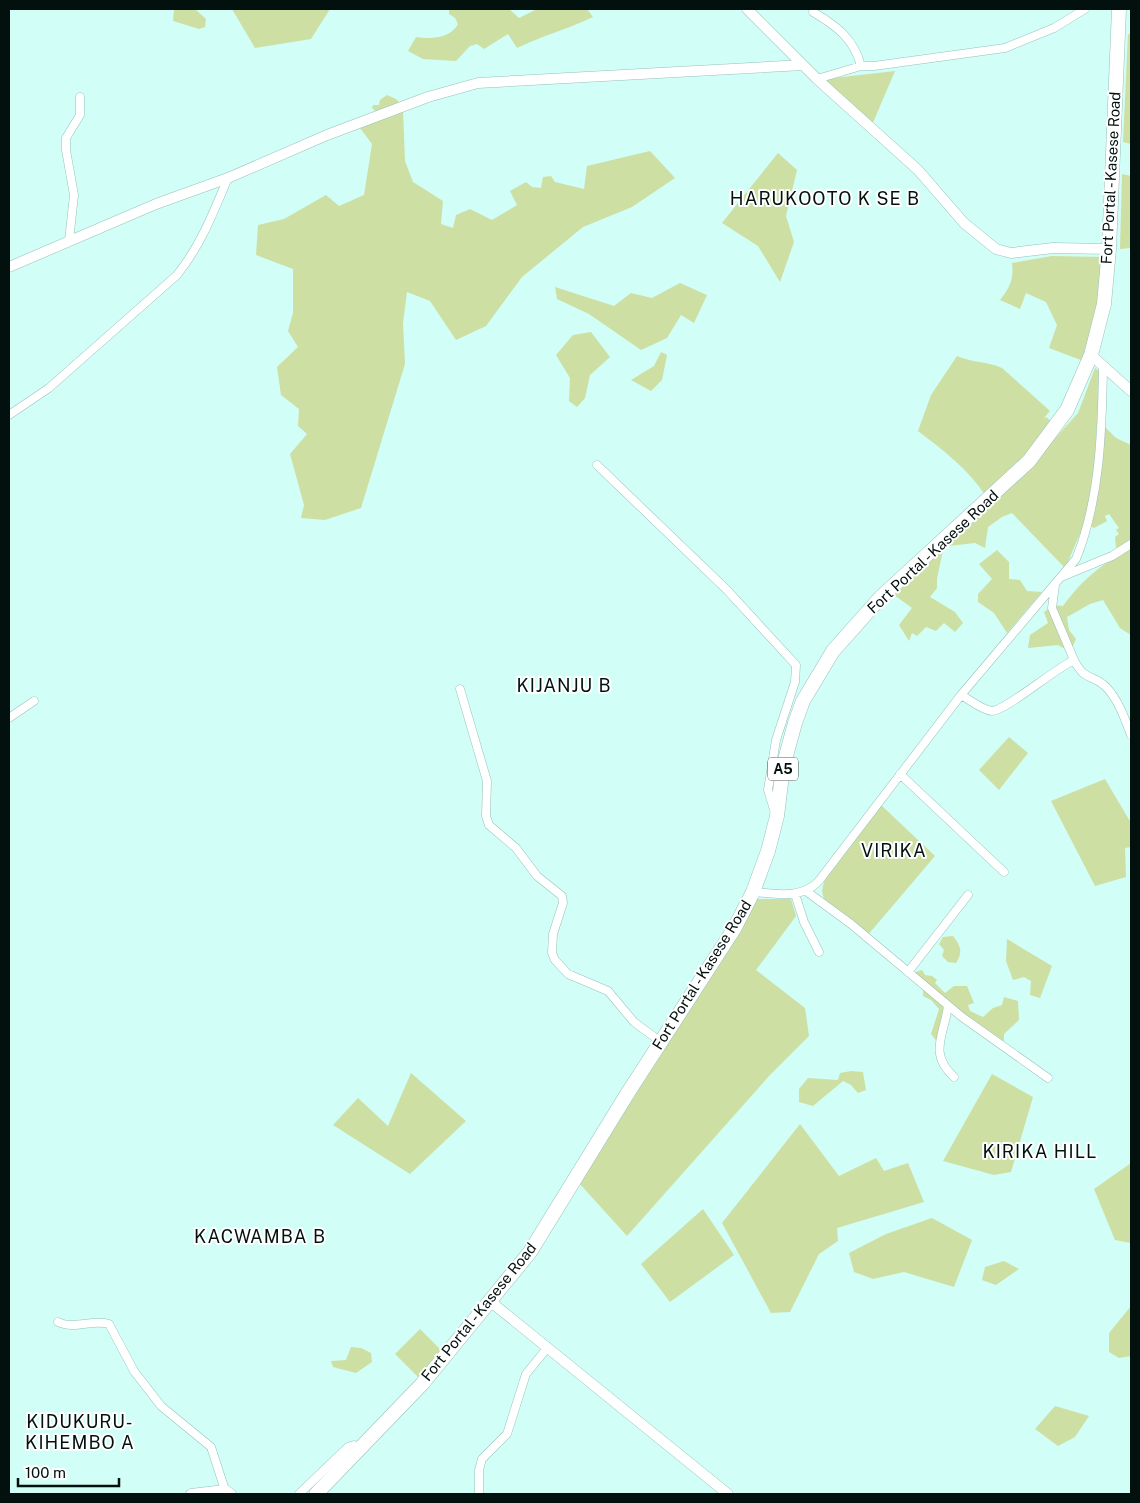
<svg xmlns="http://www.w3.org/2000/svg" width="1140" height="1503" font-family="'Public Sans',sans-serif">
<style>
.green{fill:#cedfa4}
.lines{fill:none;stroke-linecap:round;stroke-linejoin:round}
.street-casing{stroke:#96c1ba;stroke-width:9}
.secondary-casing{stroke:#96c1ba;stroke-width:11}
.highway-casing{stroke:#96c1ba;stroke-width:15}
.street{stroke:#fff;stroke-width:8}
.secondary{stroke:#fff;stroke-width:10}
.highway{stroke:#fff;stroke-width:14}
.labels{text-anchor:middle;stroke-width:4;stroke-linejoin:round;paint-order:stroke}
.shield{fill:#fff;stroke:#4e5856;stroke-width:1}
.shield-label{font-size:14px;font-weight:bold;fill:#02100e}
.street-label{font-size:15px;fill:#02100e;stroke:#fff}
.quarter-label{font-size:18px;letter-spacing:1px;fill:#02100e;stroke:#fff}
</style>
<rect width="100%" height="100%" fill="#d1fef6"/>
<path class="green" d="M 174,9 L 195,9 L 206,19 L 205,27 L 199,29 L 173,21 Z
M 232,9 L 330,9 L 311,39 L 255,48 Z
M 449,9 L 509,9 L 519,18 L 537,9 L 587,9 L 593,17 C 568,29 542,36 517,48 L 508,34 L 484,49 L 477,44 L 470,46 L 456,61 L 423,59 L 408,51 L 416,37 C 431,39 450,39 458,24 L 455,18 L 449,14 Z
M 1128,34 L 1131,35 L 1131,144 L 1123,142 Z
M 895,71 L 872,125 L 825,79 Z
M 387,95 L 396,99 L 402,106 L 380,115 L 372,108 L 373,105 L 379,105 L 380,100 Z
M 403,111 L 405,161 L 413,182 L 443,201 L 441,224 L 453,228 L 456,215 L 470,209 L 492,220 L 517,205 L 510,191 L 526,182 L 532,187 L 541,188 L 543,177 L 551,176 L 555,182 L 584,189 L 587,166 L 650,151 L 675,178 L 632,207 L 583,227 L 522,277 L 486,326 L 456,340 L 430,301 L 407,292 L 403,323 L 405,364 L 361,508 L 325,520 L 301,518 L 304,505 L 290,454 L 307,434 L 298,426 L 299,409 L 281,395 L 277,367 L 298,347 L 288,331 L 293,313 L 293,269 L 256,255 L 258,225 L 284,219 L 326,195 L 339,206 L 364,195 L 372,144 L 360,128 Z
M 778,153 L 797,170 L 786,216 L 794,242 L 780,282 L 758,246 L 722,223 Z
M 1122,174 L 1131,176 L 1131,248 L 1120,249 Z
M 1052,256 L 1103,257 L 1102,293 L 1086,362 L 1049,348 L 1057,325 L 1046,302 L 1026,293 L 1020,309 L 1000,300 C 1010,287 1014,279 1012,263 Z
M 680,283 L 707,295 L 694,323 L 681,315 L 667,338 L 641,350 L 589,314 L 557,299 L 555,287 L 614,306 L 631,293 L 652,298 Z
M 591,332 L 610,357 L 590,375 L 585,398 L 577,407 L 569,401 L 570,378 L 556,355 L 573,335 Z
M 661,352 L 667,355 L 662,380 L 651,391 L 631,380 L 654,366 Z
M 957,356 C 972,363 987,361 1002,368 L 1050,411 L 1043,419 L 1046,417 L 1051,421 L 1017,467 L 985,495 C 968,469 943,450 918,431 L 931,395 Z
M 1095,368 L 1099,371 L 1100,381 L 1094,468 L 1088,515 L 1067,564 L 1064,567 L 1012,513 L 1002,517 L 988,527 L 985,548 L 975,543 L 948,546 L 1020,477 L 1078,413 Z
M 1104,426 L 1116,438 L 1131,445 L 1131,541 L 1116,548 L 1115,537 L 1119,534 L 1116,530 L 1119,528 L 1109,514 L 1105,516 L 1107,521 L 1094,528 L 1091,526 L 1097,493 Z
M 1131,549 L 1131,635 L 1120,628 L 1103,600 L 1090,604 L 1067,617 L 1069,630 L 1076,639 L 1070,652 L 1058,645 L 1028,648 L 1030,635 L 1048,623 L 1044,612 L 1053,605 L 1063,606 C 1083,579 1101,564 1131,549 Z
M 943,550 L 937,579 L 937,588 L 930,597 L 955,612 L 963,623 L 955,632 L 944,623 L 936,631 L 926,627 L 917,636 L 912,633 L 909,641 L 899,625 L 912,608 L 894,595 Z
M 997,550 L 1009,562 L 1009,579 L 1020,580 L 1027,591 L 1042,592 L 1007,633 L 994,613 L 978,602 L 978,594 L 992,579 L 979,564 Z
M 1009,737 L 1028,753 L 999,790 L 979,770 Z
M 1105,779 L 1131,823 L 1131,847 L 1125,848 L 1126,877 L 1095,886 L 1051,801 Z
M 881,805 L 935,856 L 867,936 L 825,901 C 823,896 821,892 823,886 C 828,867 867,823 881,805 Z
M 755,899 L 791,899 L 796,916 L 756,970 L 805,1008 L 809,1036 L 769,1076 L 627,1236 L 579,1183 L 699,995 Z
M 953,936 C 961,946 963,952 956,963 L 948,962 L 942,956 L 944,950 L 939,944 L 943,937 Z
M 1007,939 L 1052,966 L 1040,998 L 1030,995 L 1031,981 L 1024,977 L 1013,980 L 1006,961 Z
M 922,970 L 925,975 L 932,976 L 937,980 L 935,983 L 945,993 L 954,986 L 967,986 L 974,1003 L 968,1005 L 970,1011 L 983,1017 L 993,1008 L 1002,1005 L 1004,997 L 1018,1001 L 1019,1020 L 1004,1034 L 1004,1043 L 962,1015 L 912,973 Z
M 923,988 L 946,1007 L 937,1042 L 931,1034 L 939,1009 L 931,1000 L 923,996 Z
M 851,1071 L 863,1072 L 866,1090 L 858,1093 L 851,1085 L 843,1081 L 813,1106 L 799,1102 L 799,1089 L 808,1078 L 838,1080 L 840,1073 Z
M 411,1073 L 466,1121 L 410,1174 L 333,1125 L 358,1098 L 388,1126 Z
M 992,1074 L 1033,1097 L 1011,1172 L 994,1175 L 943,1161 Z
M 800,1124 L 839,1176 L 876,1158 L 884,1171 L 908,1163 L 924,1202 L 837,1228 L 838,1241 L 819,1254 L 790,1312 L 771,1313 L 722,1223 Z
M 1131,1163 L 1131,1243 L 1115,1240 L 1094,1189 Z
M 703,1209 L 734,1255 L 670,1302 L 641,1264 Z
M 932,1218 L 972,1240 L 954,1287 L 904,1272 L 873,1279 L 854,1272 L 849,1253 L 886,1234 Z
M 1004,1261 L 1019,1269 L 996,1285 L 982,1280 L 985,1267 Z
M 1131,1306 L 1131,1356 L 1119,1358 L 1109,1352 L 1109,1333 Z
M 420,1329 L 443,1352 L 419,1378 L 395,1354 Z
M 351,1347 L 361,1348 L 371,1353 L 372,1362 L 356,1373 L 333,1367 L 331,1361 L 346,1360 Z
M 1055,1406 L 1089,1416 L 1075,1437 L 1058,1446 L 1035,1429 Z"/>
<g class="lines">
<g class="street-casing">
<path id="street" d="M 813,12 C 837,26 854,39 861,66
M 817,79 L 861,66 L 874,66 L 1005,48 L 1054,28 L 1085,9
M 69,241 L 74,195 L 66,150 L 66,138 L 80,115 L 80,97
M 9,415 L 49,388 L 177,275 C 201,245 213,213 228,178
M 597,465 L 726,589 L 796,665 L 795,682 L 776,740 L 768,790 L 775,813
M 1061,577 L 1112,556 L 1131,544
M 1055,585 L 1052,608 L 1074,660
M 460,689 L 487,781 L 486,816 L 489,825 L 516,848 L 537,876 L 562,896 L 563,903 L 553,934 L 552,953 L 555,960 L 568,974 L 608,991 L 634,1022 L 661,1042
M 961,695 C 970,700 982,710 992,711 C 1005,711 1056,668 1074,660 C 1085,682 1093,674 1106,687 C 1118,699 1125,719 1131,735
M 9,718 L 34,701
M 900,774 L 1004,872
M 806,891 L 851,924 L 962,1017 L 1048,1078
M 753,892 C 777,894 800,899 818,882 L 961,695 L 1076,559 C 1100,500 1102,431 1103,368
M 795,894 L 804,922 L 819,952
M 908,972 L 968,895
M 948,1006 C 944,1036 928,1053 954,1077
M 58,1322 C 75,1330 92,1319 109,1324 L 134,1371 L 161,1406 L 211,1447 L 225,1490
M 299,1494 L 348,1447 L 354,1445 L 360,1449
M 479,1494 L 479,1470 L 482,1459 L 507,1434 L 526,1374 L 548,1347"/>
</g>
<g class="secondary-casing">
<path id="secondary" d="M 747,9 L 817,79 L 918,170 L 964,223 L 996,249 L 1011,253 L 1053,248 L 1109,249
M 9,267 L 156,204 L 228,178 L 327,135 L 428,97 L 478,83 L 803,65
M 1091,355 L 1131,391
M 491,1302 L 728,1494
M 191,1494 L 225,1490 L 231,1494"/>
</g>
<g class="highway-casing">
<path id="highway" d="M 316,1494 L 422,1384 L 530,1252 L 629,1091 L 734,929 L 753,892 L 768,851 L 777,816 L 783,767 L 795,723 L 803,701 L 833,651 L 881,597 L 1029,461 L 1067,410 L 1091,355 L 1104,304 L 1109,249 L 1119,9"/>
</g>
<use href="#street" class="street"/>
<use href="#secondary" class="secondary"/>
<use href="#highway" class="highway"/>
</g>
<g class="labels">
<rect class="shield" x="768" y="757.5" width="30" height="23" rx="4"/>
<g class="shield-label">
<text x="783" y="774">A5</text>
</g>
<g class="street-label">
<text transform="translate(1111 178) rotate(-87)" y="5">Fort Portal - Kasese Road</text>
<text transform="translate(933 552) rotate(-43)" y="5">Fort Portal - Kasese Road</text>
<text transform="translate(702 975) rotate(-58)" y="5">Fort Portal - Kasese Road</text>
<text transform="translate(479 1312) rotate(-51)" y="5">Fort Portal - Kasese Road</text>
</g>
<g class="quarter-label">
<text x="825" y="205">HARUKOOTO K SE B</text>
<text x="564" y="692">KIJANJU B</text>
<text x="894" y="857">VIRIKA</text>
<text x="1040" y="1158">KIRIKA HILL</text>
<text x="260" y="1243">KACWAMBA B</text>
<text x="80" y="1428">KIDUKURU-<tspan x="80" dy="21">KIHEMBO A</tspan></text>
</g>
</g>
<rect width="1140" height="1503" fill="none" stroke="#02100e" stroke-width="20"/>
<path d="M18 1478v8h101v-8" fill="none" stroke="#02100e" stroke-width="2.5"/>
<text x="25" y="1478" font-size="15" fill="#02100e" stroke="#ffffff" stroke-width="4" paint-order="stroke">100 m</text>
</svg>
